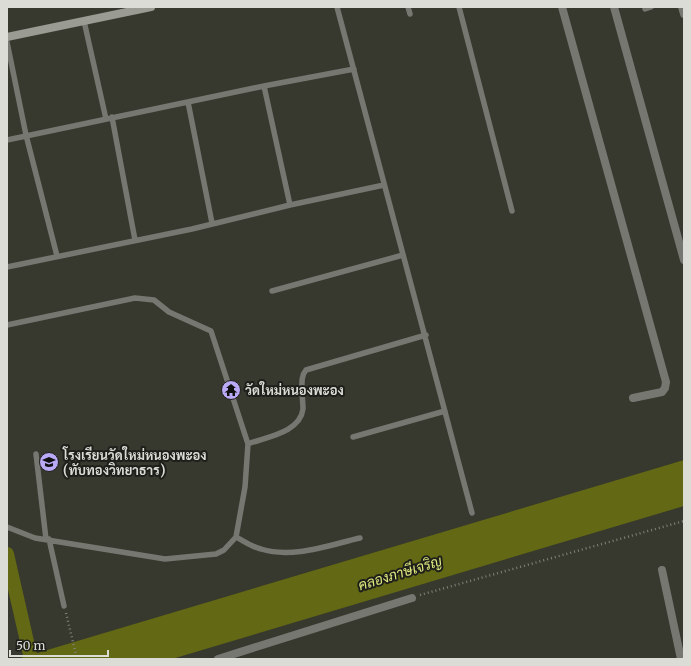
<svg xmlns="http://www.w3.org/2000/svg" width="691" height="666" font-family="Merriweather,Sarabun,serif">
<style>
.water{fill:#626813}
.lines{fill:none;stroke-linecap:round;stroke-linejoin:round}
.canal{stroke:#626813;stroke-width:14}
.path{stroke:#808179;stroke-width:2.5;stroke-dasharray:1 3;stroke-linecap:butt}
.lane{stroke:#777772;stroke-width:5.5}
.street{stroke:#777772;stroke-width:8}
.secondary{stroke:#9a9b93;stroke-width:8}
.labels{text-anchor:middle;stroke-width:4;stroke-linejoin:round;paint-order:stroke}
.poi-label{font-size:13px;font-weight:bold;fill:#dbdcd6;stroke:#1e1f1a;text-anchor:start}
.water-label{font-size:14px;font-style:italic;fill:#e1eb7f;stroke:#1e1f1a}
</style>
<rect width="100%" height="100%" fill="#37382e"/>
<path class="water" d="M 684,460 L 684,506 L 172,659 L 17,659 Z"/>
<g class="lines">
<path class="canal" d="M 7,554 L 31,659"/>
<path class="path" d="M 420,595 L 684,521
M 66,613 L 77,659"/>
<path class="lane" d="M 337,7 L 472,513
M 408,7 L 410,14
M 459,7 L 512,211
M 645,9 L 651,7
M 84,21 L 106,119
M 7,42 L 26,135 L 57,256
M 264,86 L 290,205
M 188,102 L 212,223
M 112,117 L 135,240
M 7,140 L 264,86 L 354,69
M 7,267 L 192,229 L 290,205 L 384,185
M 272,291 L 403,255
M 7,325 L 135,298 L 154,300 L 169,312 L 211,331 L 248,444
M 353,437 L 445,411
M 36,454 L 46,539
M 7,527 L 35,538 L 165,559 L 216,554 L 224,550 L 236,537 L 245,487 L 248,444 C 265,437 300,433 303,409 C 303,403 302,396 302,390 C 302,383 301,376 306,370 L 426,335
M 236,537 C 244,541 252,547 261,549 C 293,559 329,545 360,538
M 49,539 L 64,606"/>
<path class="street" d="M 562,7 L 666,382 L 665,388 L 662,392 L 633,398
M 614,7 L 684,260
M 682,7 L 684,14
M 662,570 L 681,659
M 218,659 L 412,598"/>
<path class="secondary" d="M 7,37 L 151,7"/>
</g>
<defs>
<g id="temple-disc" transform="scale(1)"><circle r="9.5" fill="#baaaf6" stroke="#1e1f1a"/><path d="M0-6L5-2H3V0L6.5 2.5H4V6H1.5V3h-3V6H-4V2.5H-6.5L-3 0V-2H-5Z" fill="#111"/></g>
<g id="school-disc" transform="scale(1)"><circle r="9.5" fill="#baaaf6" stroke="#1e1f1a"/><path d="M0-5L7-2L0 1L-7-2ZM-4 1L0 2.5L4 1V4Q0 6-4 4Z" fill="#111"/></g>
</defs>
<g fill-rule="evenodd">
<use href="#temple-disc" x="231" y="390"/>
<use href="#school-disc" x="49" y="462"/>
</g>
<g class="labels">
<g class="poi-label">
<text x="245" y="395">วัดใหม่หนองพะอง</text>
<text x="63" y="460">โรงเรียนวัดใหม่หนองพะอง<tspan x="63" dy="15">(ทับทองวิทยาธาร)</tspan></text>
</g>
<g class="water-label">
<text transform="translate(400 573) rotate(-17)" y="5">คลองภาษีเจริญ</text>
</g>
</g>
<rect width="691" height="666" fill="none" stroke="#dbdcd6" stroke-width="16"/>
<path d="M10 650v6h98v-6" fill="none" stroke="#dbdcd6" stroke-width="2"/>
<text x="16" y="650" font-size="12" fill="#dbdcd6" stroke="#1e1f1a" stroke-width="3" paint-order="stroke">50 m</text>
</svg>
